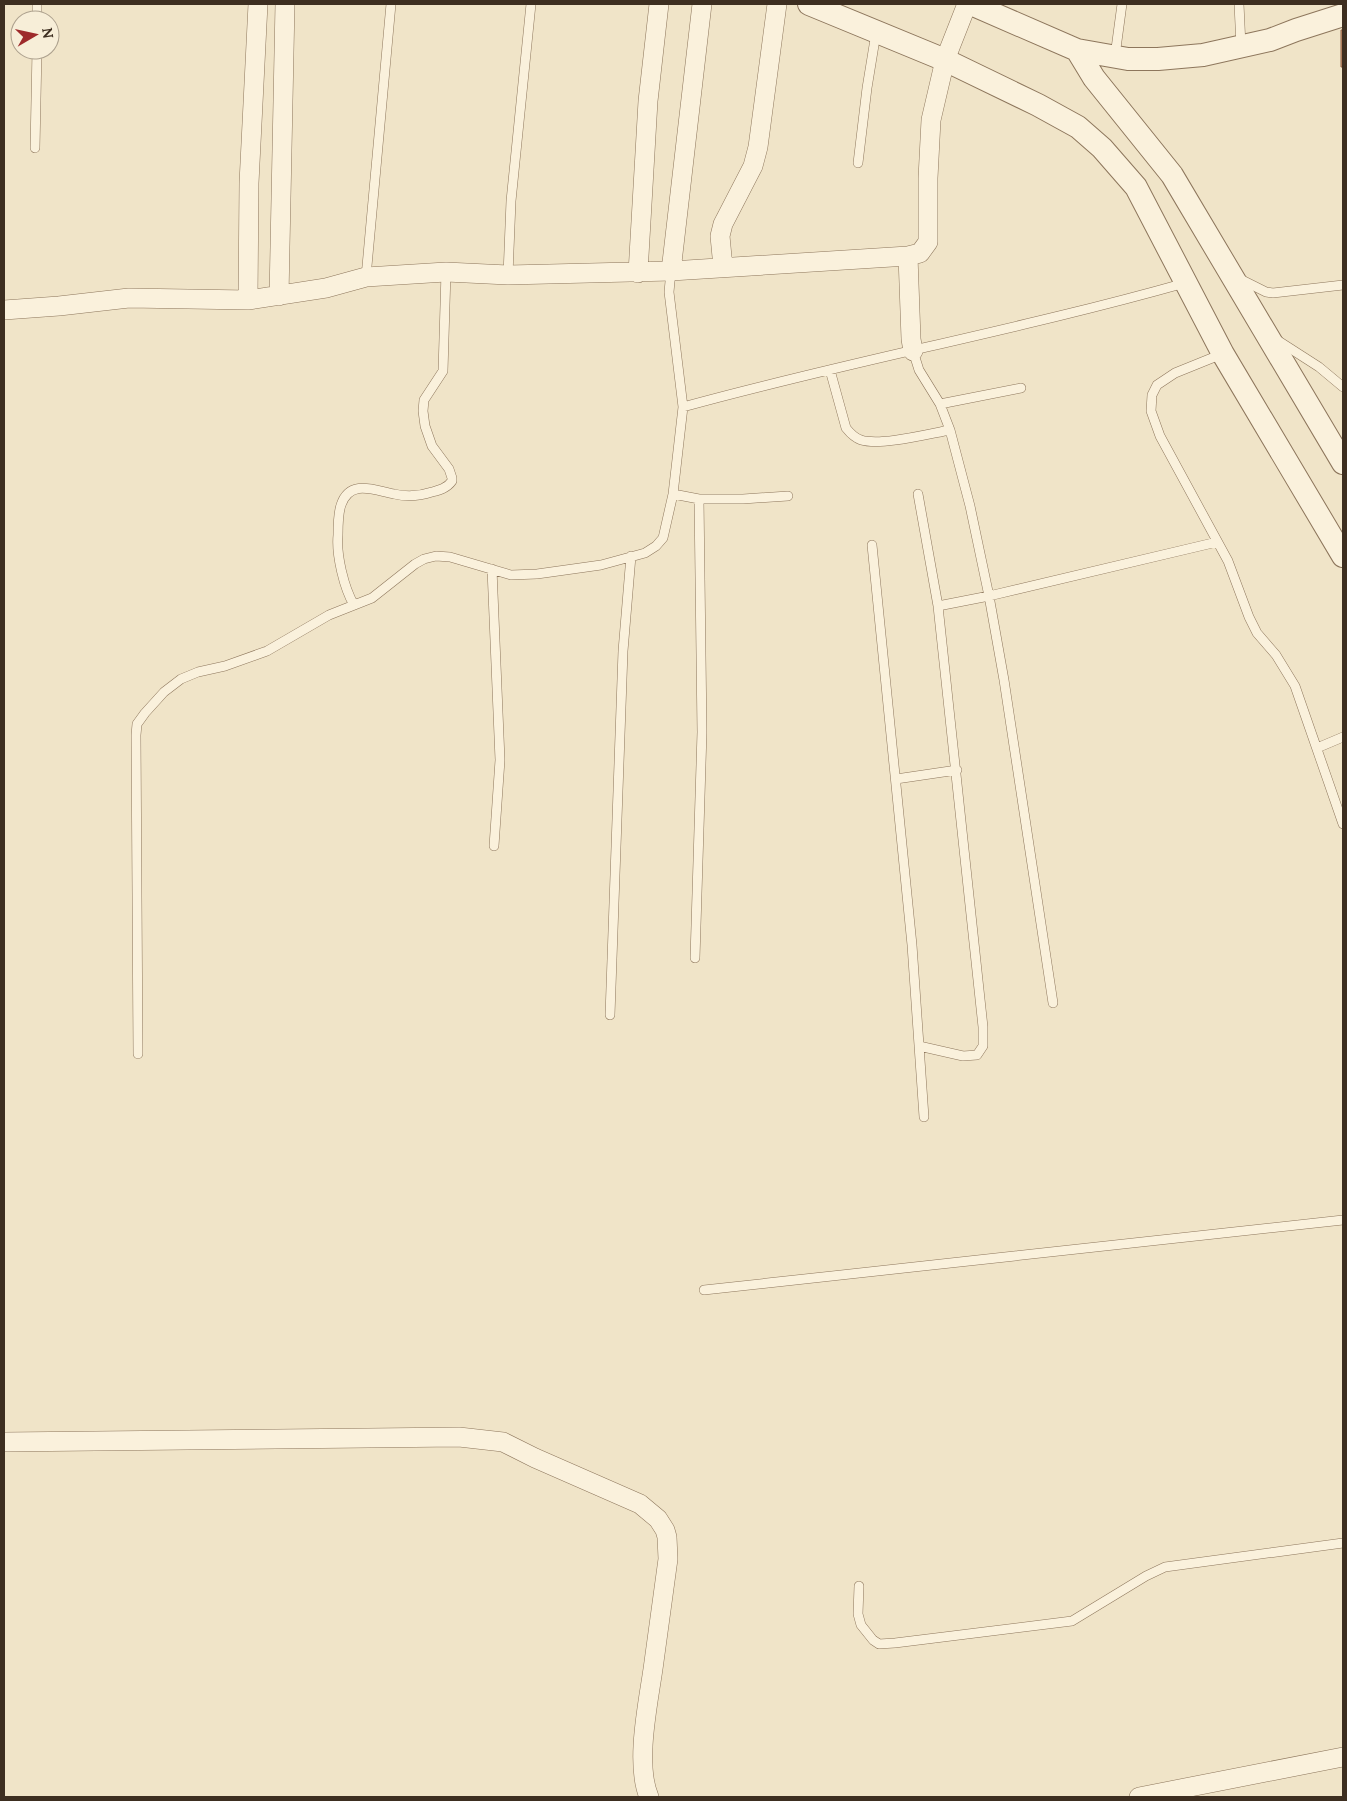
<svg xmlns="http://www.w3.org/2000/svg" width="1347" height="1801" font-family="Lora,serif">
<style>
.building{fill:#cf9f7d;stroke:#8d5f41}
.lines{fill:none;stroke-linecap:round;stroke-linejoin:round}
.service-casing{stroke:#8d765c;stroke-width:10}
.minor-casing{stroke:#8d765c;stroke-width:20}
.tertiary-casing{stroke:#8d765c;stroke-width:24}
.service{stroke:#faf1dc;stroke-width:9}
.minor{stroke:#faf1dc;stroke-width:19}
.tertiary{stroke:#faf1dc;stroke-width:22}
</style>
<rect width="100%" height="100%" fill="#f0e4c8"/>
<path class="building" d="M 1341,30 L 1343,30 L 1343,67 L 1341,67 Z"/>
<g class="lines">
<g class="service-casing">
<path id="service" d="M 1239,4 L 1241,46
M 37,20 L 37,4
M 1115,56 L 1122,4
M 35,148 L 37,50
M 858,163 L 867,88 L 876,33
M 508,275 L 511,201 L 531,4
M 366,277 L 391,4
M 1240,279 L 1266,292 L 1273,293 L 1343,285
M 1277,340 L 1319,367 L 1343,387
M 913,351 L 919,370 L 940,404 L 950,430 L 970,506 L 989,596 L 1004,680 L 1053,1003
M 1222,354 L 1175,373 L 1157,385 L 1152,395 L 1151,411 L 1160,436 L 1228,561 L 1249,617 L 1257,633 L 1276,655 L 1295,686 L 1343,824
M 830,370 L 846,428 C 850,433 855,438 861,440 C 881,446 928,434 950,430
M 940,404 L 1021,388
M 683,407 C 849,361 1019,330 1185,283
M 673,494 L 699,499 L 743,499 L 788,496
M 918,494 L 938,606 L 983,1027 L 983,1046 L 977,1055 L 963,1056 L 919,1046
M 872,545 L 912,945 L 924,1117
M 492,569 L 500,760 L 494,846
M 354,605 C 344,588 336,555 338,535 C 338,525 338,514 341,505 C 350,478 376,491 394,494 C 407,497 420,496 432,492 C 440,490 447,488 452,481 L 452,478 L 449,469 L 432,446 L 425,426 L 423,411 L 424,400 L 443,371 L 446,272
M 938,606 L 989,596 L 1217,542
M 1317,748 L 1343,737
M 896,779 L 957,770
M 695,958 L 702,732 L 699,499
M 610,1015 L 623,651 L 631,556
M 138,1054 L 136,735 L 137,724 L 145,713 L 164,692 L 181,679 L 198,672 L 225,666 L 267,651 L 329,615 L 372,598 L 415,564 L 424,559 L 436,556 L 450,557 L 511,575 L 537,574 L 601,565 L 645,553 L 656,546 L 663,538 L 673,494 L 683,407 L 669,292 L 671,271
M 704,1290 L 1343,1220
M 859,1586 L 858,1614 L 861,1625 L 873,1640 L 879,1644 L 895,1643 L 1072,1621 L 1146,1576 L 1165,1567 L 1343,1543"/>
</g>
<g class="minor-casing">
<path id="minor" d="M 908,256 L 911,339 L 913,351
M 723,267 L 720,236 L 723,224 L 753,166 L 758,147 L 777,4
M 671,271 L 702,4
M 638,273 L 648,101 L 659,4
M 279,296 L 285,4
M 248,300 L 249,183 L 258,4
M 4,310 L 59,306 L 129,298 L 248,300 L 326,288 L 366,277 L 446,272 L 508,275 L 671,271 L 908,256 L 920,253 L 928,242 L 928,178 L 931,120 L 945,60 L 967,4
M 4,1442 L 459,1437 L 503,1442 L 535,1458 L 640,1504 L 658,1519 L 665,1530 L 667,1537 L 668,1559 C 663,1595 658,1632 653,1669 C 648,1704 635,1764 649,1797
M 1139,1797 L 1343,1757"/>
</g>
<g class="tertiary-casing">
<path id="tertiary" d="M 809,4 L 945,60 L 1038,105 L 1078,127 L 1102,148 L 1136,187 L 1223,354 L 1343,556
M 971,4 L 1077,50 L 1128,59 L 1158,59 L 1203,55 L 1270,40 L 1296,30 L 1343,15
M 1077,50 L 1094,78 L 1172,175 L 1343,463"/>
</g>
<use href="#service" class="service"/>
<use href="#minor" class="minor"/>
<use href="#tertiary" class="tertiary"/>
</g>
<rect width="1347" height="1801" fill="none" stroke="#3d2e20" stroke-width="10"/>
<g transform="translate(35 35) rotate(81)"><circle r="24" fill="#f7eed8" stroke="#ada18e"/>
<path d="M0-4L9 19L0 12L-9 19Z" fill="#9e2a2b"/>
<text y="-8" font-size="14" font-weight="bold" text-anchor="middle" fill="#3d2e20">N</text>
</g>
</svg>
